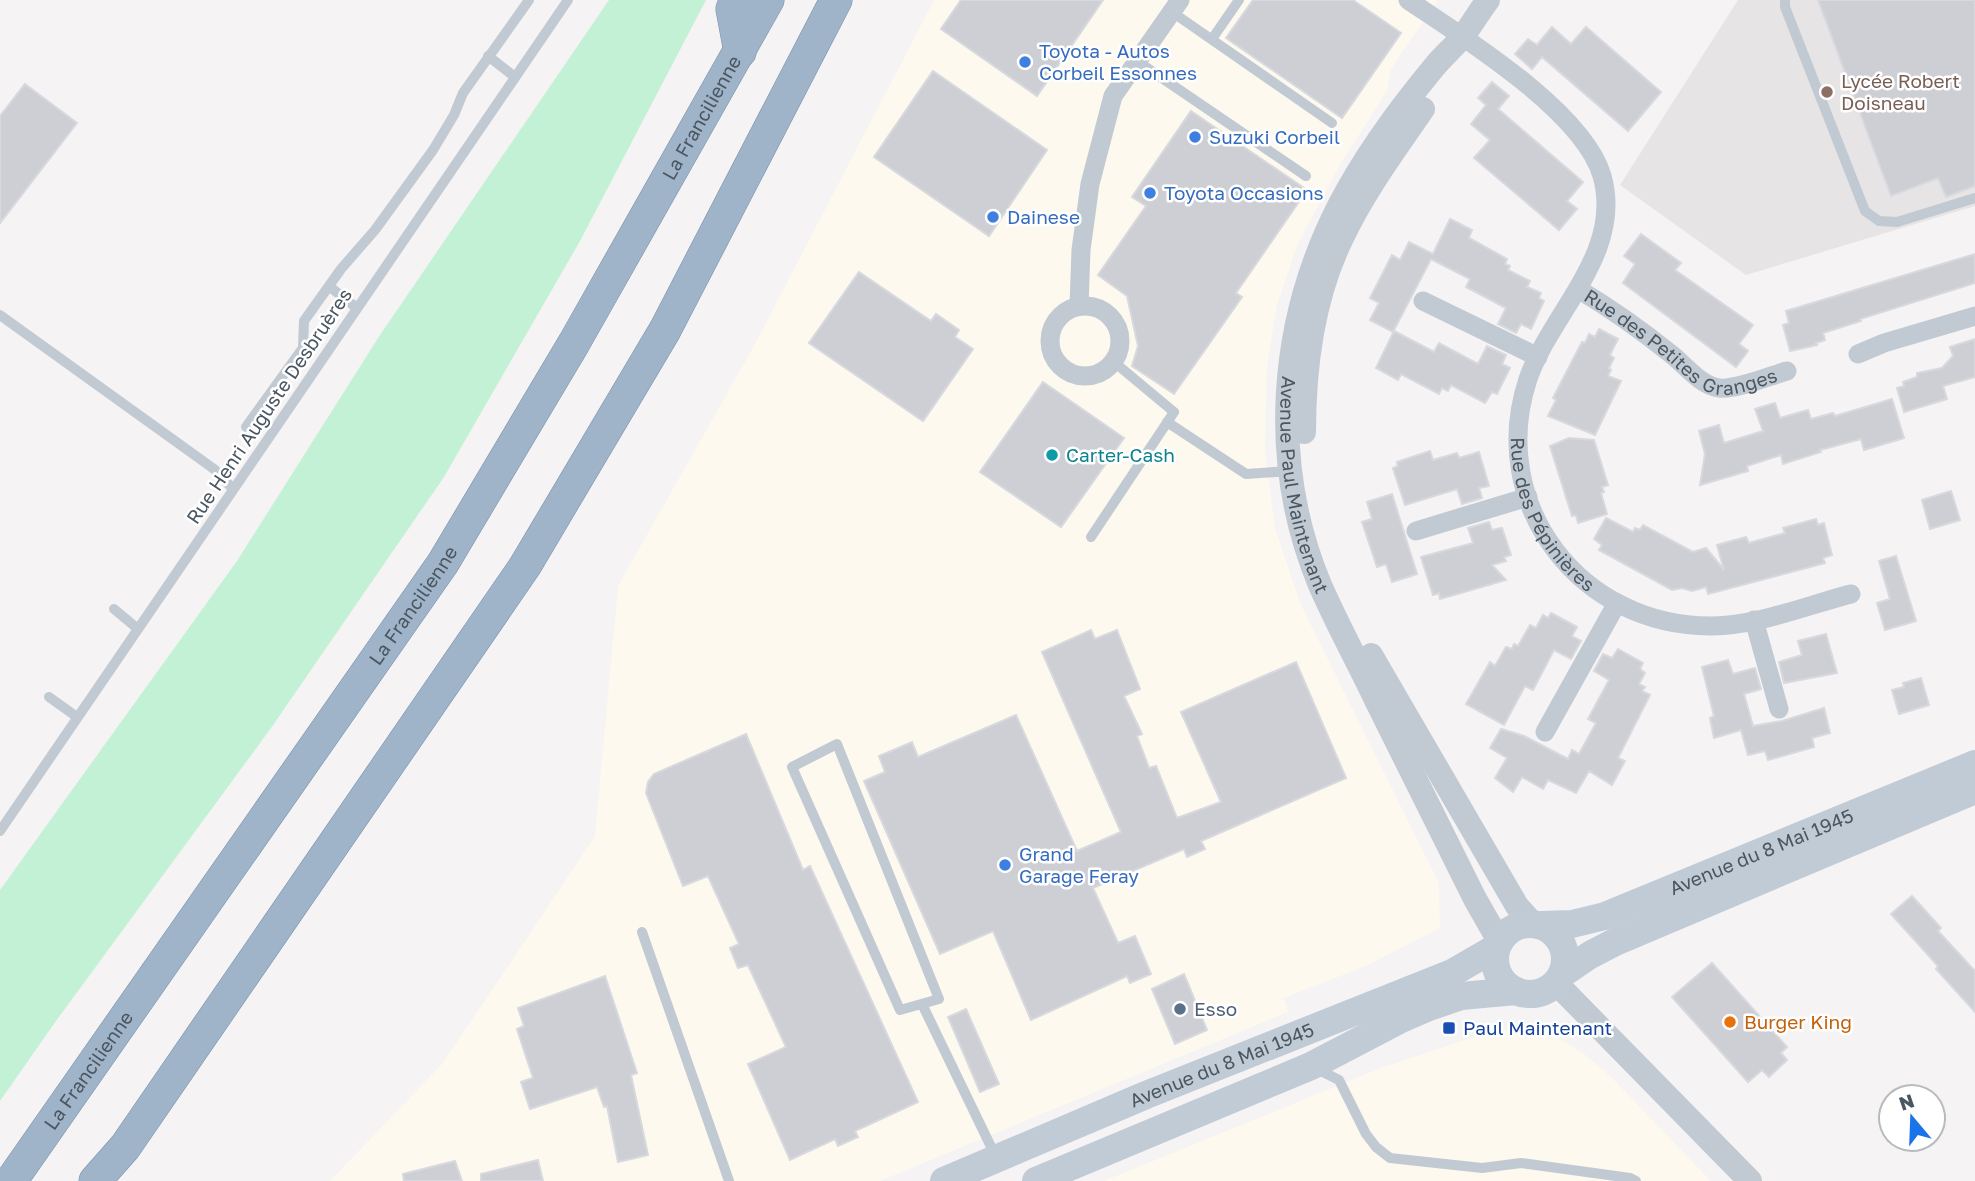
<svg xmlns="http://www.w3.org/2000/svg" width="1975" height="1181" font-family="'Golos Text',sans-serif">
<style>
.commercial{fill:#fdf9ef}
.education{fill:#e6e4e5}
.green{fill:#c3f1d5}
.building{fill:#cdcfd5;stroke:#d7d9de;stroke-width:2}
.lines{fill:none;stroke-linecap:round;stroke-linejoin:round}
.trunk-casing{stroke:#7690ad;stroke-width:33}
.service{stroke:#c1cad2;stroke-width:10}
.minor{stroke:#c1cad2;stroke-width:19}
.tertiary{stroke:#c1cad2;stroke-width:24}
.secondary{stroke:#c1cbd6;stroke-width:28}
.trunk{stroke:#9fb4c9;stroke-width:32}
.shop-dot{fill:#3f7fe0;stroke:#fff;stroke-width:2.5}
.education-dot{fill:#8d6e63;stroke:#fff;stroke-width:2.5}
.culture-dot{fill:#0f9aa8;stroke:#fff;stroke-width:2.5}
.service-dot{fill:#5c6f8a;stroke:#fff;stroke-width:2.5}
.food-dot{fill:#e8710a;stroke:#fff;stroke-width:2.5}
.transit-dot{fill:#1a4fb4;stroke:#fff;stroke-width:2.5}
.labels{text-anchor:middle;stroke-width:5;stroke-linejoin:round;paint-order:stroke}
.shop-label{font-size:19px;fill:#366cbe;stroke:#fff;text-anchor:start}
.education-label{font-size:19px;fill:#785e54;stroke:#fff;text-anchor:start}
.street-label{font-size:19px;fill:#4a5661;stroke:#fff}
.culture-label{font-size:19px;fill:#0d838f;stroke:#fff;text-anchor:start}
.service-label{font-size:19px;fill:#4e5e75;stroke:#fff;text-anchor:start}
.food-label{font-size:19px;fill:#c56008;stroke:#fff;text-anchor:start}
.transit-label{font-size:19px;fill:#164399;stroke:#fff;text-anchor:start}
</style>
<rect width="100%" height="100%" fill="#f5f3f3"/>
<path class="commercial" d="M 934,0 L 1438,0 L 1391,69 L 1387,91 L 1341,163 L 1298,243 L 1277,305 L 1267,367 L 1265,451 L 1275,528 L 1300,603 L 1439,883 L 1440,928 L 1368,965 L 1284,998 L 1288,1012 L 880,1181 L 330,1181 L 443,1063 L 595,836 L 618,586 L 755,344 Z
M 1514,1028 L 1552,1034 L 1583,1053 L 1612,1078 L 1711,1181 L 1104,1181 L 1381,1068 L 1477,1036 Z"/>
<path class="education" d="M 1738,0 L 1975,0 L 1975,206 L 1746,275 L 1620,185 Z"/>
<path class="green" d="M 609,0 L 706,0 L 580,241 L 444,477 L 271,728 L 56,1021 L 0,1101 L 0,890 L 237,561 L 380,335 Z"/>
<path class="building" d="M 961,0 L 1103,0 L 1037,96 L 941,29 Z
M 1253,0 L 1353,0 L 1401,33 L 1342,118 L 1226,38 Z
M 1818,0 L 1975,0 L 1975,186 L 1946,197 L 1938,178 L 1891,196 Z
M 1552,27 L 1571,44 L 1586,27 L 1661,92 L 1628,131 L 1542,57 L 1532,69 L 1515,54 L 1528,39 L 1537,45 Z
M 933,71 L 1047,150 L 989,236 L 874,157 Z
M 1492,82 L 1509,96 L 1498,109 L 1583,182 L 1567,201 L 1577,209 L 1559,230 L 1474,158 L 1490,140 L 1471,124 L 1486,105 L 1478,98 Z
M 25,84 L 77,123 L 0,223 L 0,116 Z
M 1191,111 L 1307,190 L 1236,293 L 1242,297 L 1174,394 L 1132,366 L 1138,346 L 1127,296 L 1098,275 L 1146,206 L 1132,197 Z
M 1450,219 L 1472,230 L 1469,238 L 1507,259 L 1505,264 L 1510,266 L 1508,270 L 1530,281 L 1527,287 L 1541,293 L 1539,298 L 1544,301 L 1531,329 L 1521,324 L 1516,333 L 1498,324 L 1506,308 L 1466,287 L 1470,279 L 1431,259 L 1393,332 L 1370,320 L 1379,303 L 1370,298 L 1392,255 L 1400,260 L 1409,242 L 1433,254 Z
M 1641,234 L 1681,263 L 1675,270 L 1753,325 L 1739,344 L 1748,351 L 1736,367 L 1623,283 L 1635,264 L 1624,256 Z
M 1975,254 L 1975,283 L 1860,319 L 1861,321 L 1823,333 L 1825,340 L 1816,343 L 1817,345 L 1790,351 L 1783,325 L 1789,323 L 1786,311 Z
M 859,272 L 931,321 L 936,314 L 959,330 L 955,337 L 973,349 L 923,421 L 809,343 Z
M 1599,329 L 1618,339 L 1610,355 L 1614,358 L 1609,368 L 1611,370 L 1608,376 L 1621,381 L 1595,435 L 1548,416 L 1556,400 L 1553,398 L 1582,342 L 1585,343 L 1589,334 L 1595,337 Z
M 1394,331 L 1434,352 L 1439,343 L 1478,364 L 1487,346 L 1506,355 L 1502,364 L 1510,368 L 1497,394 L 1492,392 L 1485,403 L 1451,385 L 1448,391 L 1442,388 L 1439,394 L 1401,374 L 1398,380 L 1376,368 Z
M 1975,339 L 1975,377 L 1943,386 L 1947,399 L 1904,412 L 1897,388 L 1904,386 L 1903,382 L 1917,377 L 1917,373 L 1942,368 L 1953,356 L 1950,347 Z
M 1043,382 L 1124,438 L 1061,527 L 980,472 Z
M 1892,399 L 1904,438 L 1864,450 L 1861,439 L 1820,450 L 1821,452 L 1783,464 L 1781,455 L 1747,466 L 1748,471 L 1700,485 L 1705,454 L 1699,431 L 1719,425 L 1724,443 L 1763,431 L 1755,409 L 1775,403 L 1780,418 L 1808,410 L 1811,419 L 1833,413 L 1835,416 Z
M 1569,438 L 1594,440 L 1608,485 L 1602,487 L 1604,492 L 1601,493 L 1607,514 L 1578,523 L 1576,515 L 1572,516 L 1550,446 Z
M 1430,451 L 1433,460 L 1457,453 L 1459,458 L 1479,452 L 1489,486 L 1479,488 L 1482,498 L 1462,504 L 1457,489 L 1405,505 L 1393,468 L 1398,466 L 1397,462 Z
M 1951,491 L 1960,520 L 1930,529 L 1922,500 Z
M 1392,494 L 1417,574 L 1392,582 L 1386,564 L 1377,567 L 1362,522 L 1372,519 L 1367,502 Z
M 1606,518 L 1633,532 L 1635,528 L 1640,530 L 1643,525 L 1693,552 L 1706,548 L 1724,570 L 1717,545 L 1746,537 L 1749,543 L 1785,533 L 1783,528 L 1816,519 L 1818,525 L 1824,523 L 1832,555 L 1823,558 L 1825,563 L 1708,594 L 1706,587 L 1692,591 L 1682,588 L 1672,590 L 1599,550 L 1602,545 L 1594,539 Z
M 1489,522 L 1492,530 L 1502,528 L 1511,555 L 1504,557 L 1506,561 L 1492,565 L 1506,580 L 1440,599 L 1439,593 L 1433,595 L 1421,557 L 1473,543 L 1468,528 Z
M 1896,556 L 1916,621 L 1885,630 L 1877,603 L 1890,599 L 1879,561 Z
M 1551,613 L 1577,627 L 1572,636 L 1581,641 L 1571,659 L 1554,650 L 1533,690 L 1525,686 L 1504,725 L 1466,704 L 1490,662 L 1495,666 L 1506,647 L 1512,649 L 1514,644 L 1518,646 L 1530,625 L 1536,628 L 1543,615 L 1548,618 Z
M 1091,630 L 1095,639 L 1117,630 L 1140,689 L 1124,696 L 1142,734 L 1137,736 L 1149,768 L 1156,766 L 1177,818 L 1221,802 L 1181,712 L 1296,662 L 1346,778 L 1201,841 L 1205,849 L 1187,857 L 1184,849 L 1093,888 L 1118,943 L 1135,936 L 1151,974 L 1130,983 L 1127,976 L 1031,1020 L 993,931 L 940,954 L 864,781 L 885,772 L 879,756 L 912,742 L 918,757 L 1016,715 L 1077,851 L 1121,832 L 1042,652 Z
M 1826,634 L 1837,673 L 1784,683 L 1779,662 L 1802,655 L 1798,641 Z
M 1618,649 L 1643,663 L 1640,669 L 1645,673 L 1639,684 L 1645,687 L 1642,691 L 1650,695 L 1618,758 L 1625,761 L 1612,785 L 1589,771 L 1576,793 L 1548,780 L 1543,789 L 1522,777 L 1513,792 L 1495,778 L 1507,758 L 1490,748 L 1501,729 L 1524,736 L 1568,759 L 1572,750 L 1579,754 L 1596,723 L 1588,719 L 1609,680 L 1594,671 L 1603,654 L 1612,658 Z
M 1728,660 L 1733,674 L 1755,668 L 1761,689 L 1744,694 L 1753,726 L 1782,721 L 1824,708 L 1830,733 L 1812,738 L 1814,747 L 1768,760 L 1765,751 L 1748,755 L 1741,730 L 1714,738 L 1710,718 L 1714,716 L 1702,667 Z
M 1921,678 L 1929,705 L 1899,714 L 1892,690 L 1904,687 L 1903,683 Z
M 746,734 L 803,870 L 810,866 L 918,1102 L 855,1131 L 858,1137 L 838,1146 L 835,1139 L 790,1160 L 748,1064 L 786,1047 L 748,965 L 738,968 L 730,948 L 739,944 L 708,876 L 683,886 L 646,793 L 648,782 L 654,774 Z
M 1912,896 L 1941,928 L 1938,931 L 1975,971 L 1975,1012 L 1936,969 L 1938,966 L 1891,914 Z
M 1712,963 L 1787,1047 L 1781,1053 L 1787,1060 L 1769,1077 L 1762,1070 L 1748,1082 L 1672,997 Z
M 1184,974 L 1207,1030 L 1175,1044 L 1152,989 Z
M 605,976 L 637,1073 L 631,1075 L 648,1155 L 618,1162 L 607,1106 L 604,1107 L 597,1087 L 530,1109 L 521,1082 L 533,1078 L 517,1029 L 524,1026 L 518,1008 Z
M 966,1009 L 999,1084 L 980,1092 L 948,1017 Z
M 538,1160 L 543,1181 L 481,1181 L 481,1174 Z
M 455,1161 L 462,1181 L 404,1181 L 403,1174 Z"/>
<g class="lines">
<g class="trunk-casing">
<g id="trunk">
<path d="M 736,0 L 732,9 L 740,52"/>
<path id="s6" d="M 11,1181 L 443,563 L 574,343 L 768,0"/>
<path d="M 95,1181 L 125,1147 L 525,566 L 665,330 L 836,0"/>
</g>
</g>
<path class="service" d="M 1785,0 L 1785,7 L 1865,211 L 1879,221 L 1897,222 L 1975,198
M 1172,12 L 1332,123
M 1212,39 L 1239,0
M 488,56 L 515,77
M 1137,61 L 1306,176
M 330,287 L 357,308
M 0,315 L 214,469 L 233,489
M 1167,422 L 1246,474 L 1290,471
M 246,427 L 303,348 L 304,321 L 341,269 L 375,230 L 433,150 L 454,115 L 463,93 L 529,0
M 1091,537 L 1174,412 L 1114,362
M 114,609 L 138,629
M 49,697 L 77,717
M 837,744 L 939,999 L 900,1010 L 792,767 Z
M 0,831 L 568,0
M 642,932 L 729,1181
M 922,1004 L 995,1155
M 1315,1068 L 1339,1080 L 1366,1134 L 1376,1147 L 1390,1158 L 1482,1168 L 1521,1163 L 1630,1178 L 1636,1181"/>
<g class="minor">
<path id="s1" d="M 1408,0 C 1463,37 1584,112 1602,176 C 1624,253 1551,312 1528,379 C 1486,505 1581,627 1712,626 C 1756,626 1808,605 1851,594"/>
<path id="s2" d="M 1578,289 C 1610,308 1641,330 1671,354 C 1685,365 1701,386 1719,388 C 1737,390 1769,376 1787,371"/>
<path d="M 1423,301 L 1538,357"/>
<circle cx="1085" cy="341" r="35"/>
<path d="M 1079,306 L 1081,250 L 1090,184 L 1113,96 L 1180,0"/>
<path d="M 1858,354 L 1884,343 L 1975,316"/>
<path d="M 1416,531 L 1528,497"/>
<path d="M 1754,620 L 1779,709"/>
<path d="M 1545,732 L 1617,603"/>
</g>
<g class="tertiary">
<path id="s3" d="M 1488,0 C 1479,12 1472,24 1464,35 C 1455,46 1444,55 1435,66 C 1401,107 1363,159 1339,206 C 1279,323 1269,463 1320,585 C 1337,624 1358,662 1376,700 C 1409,766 1442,833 1475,899 L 1499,941"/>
<path d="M 1304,432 C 1304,368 1313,298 1341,240 C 1363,193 1394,151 1423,109"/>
<path d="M 1371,655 L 1517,906 L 1533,924"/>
<path d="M 1556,983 L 1750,1181"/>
</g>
<g class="secondary">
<circle cx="1530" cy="959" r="35"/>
<path id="s4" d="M 1542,925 L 1572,924 L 1605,916 L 1975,764"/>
<path d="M 1562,974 L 1590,955 L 1615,942 L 1975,790"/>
<path id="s5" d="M 944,1181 L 1146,1095 L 1452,973 L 1497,947"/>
<path d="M 1036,1181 L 1311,1066 L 1399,1020 L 1429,1007 L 1461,996 L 1516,991"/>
</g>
<use href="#trunk" class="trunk"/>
</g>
<g class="shop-dot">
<circle cx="1025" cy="62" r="7"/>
<circle cx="1195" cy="137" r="7"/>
<circle cx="1150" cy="193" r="7"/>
<circle cx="993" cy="217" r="7"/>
<circle cx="1005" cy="865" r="7"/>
</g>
<circle class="education-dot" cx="1827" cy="92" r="7"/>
<circle class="culture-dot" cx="1052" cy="455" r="7"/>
<circle class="service-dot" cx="1180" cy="1009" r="7"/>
<circle class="food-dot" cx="1730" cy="1022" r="7"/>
<rect class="transit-dot" x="1442" y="1021" width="14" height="14" rx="3.5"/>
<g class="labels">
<g class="shop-label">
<text x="1039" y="58">Toyota - Autos<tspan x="1039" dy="22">Corbeil Essonnes</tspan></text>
<text x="1209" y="144">Suzuki Corbeil</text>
<text x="1164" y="200">Toyota Occasions</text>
<text x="1007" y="224">Dainese</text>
<text x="1019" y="861">Grand<tspan x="1019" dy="22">Garage Feray</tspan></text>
</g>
<g class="education-label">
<text x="1841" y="88">Lycée Robert<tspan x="1841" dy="22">Doisneau</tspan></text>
</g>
<g class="street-label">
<text dy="7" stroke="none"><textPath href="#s6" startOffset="1269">La Francilienne</textPath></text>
<text dy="7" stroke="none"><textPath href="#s2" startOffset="121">Rue des Petites Granges</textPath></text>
<text transform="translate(269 406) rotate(-56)" y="7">Rue Henri Auguste Desbruères</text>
<text dy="7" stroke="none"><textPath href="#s3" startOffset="544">Avenue Paul Maintenant</textPath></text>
<text dy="7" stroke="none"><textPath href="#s1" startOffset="634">Rue des Pépinières</textPath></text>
<text dy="7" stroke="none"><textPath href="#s6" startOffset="702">La Francilienne</textPath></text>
<text dy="7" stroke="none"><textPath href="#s4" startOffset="233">Avenue du 8 Mai 1945</textPath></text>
<text dy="7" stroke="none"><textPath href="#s5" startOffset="301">Avenue du 8 Mai 1945</textPath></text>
<text dy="7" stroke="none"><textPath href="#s6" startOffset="135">La Francilienne</textPath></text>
</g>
<g class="culture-label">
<text x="1066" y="462">Carter-Cash</text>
</g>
<g class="service-label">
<text x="1194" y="1016">Esso</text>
</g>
<g class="food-label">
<text x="1744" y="1029">Burger King</text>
</g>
<g class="transit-label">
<text x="1463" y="1035">Paul Maintenant</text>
</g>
</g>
<g transform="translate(1912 1118) rotate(341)"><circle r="33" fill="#ffffff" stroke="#b7bbc0" stroke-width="2"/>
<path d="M0-5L12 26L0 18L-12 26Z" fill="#1a73e8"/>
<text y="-10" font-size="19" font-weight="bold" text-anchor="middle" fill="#4a5661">N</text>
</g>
</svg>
